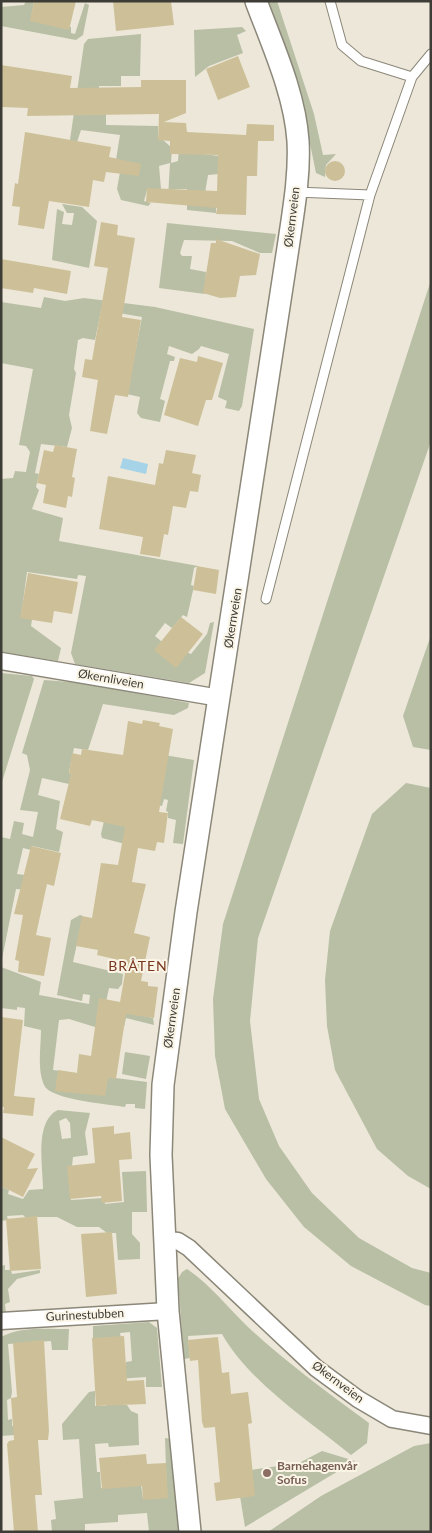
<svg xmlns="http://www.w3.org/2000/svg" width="432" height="1533" font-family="Lato,sans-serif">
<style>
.green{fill:#b8bfa5;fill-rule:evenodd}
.water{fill:#a7d3e8}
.building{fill:#cdc098}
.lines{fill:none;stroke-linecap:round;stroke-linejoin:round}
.service-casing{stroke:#8b8779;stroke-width:11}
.minor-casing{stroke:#8b8779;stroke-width:19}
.tertiary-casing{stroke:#8b8779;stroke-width:24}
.service{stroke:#fff;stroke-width:9}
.minor{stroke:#fff;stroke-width:16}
.tertiary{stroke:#fff;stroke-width:21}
.education-dot{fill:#8d6e63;stroke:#faf5e6;stroke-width:2}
.labels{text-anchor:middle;stroke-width:4;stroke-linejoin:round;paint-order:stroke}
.street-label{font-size:12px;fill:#3e3c36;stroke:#faf5e6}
.education-label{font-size:12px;font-weight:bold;fill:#785e54;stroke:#faf5e6;text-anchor:start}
.neighbourhood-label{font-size:14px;letter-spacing:1px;fill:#78361e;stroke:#faf5e6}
</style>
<rect width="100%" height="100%" fill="#ece7d8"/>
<path class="green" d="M 26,1 L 34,1 L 31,19 L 71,27 L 71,33 L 75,34 L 85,3 L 89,5 L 83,35 L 76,40 L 1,26 L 1,7 L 24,5 Z
M 267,1 L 277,1 L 314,114 L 323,155 L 336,154 L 326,165 L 325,177 L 316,173 L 297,80 Z
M 242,27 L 246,31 L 237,35 L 243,53 L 209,66 L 195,77 L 194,30 Z
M 141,34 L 140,76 L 121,76 L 121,86 L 99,86 L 99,113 L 106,113 L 106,125 L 158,126 L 158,140 L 163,140 L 172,148 L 171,163 L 178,161 L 179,148 L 201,154 L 220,156 L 219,174 L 208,175 L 205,193 L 216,193 L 216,213 L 187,210 L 187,189 L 175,189 L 174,204 L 168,198 L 170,163 L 159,166 L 161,189 L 147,190 L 144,201 L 151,203 L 148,206 L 121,200 L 117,189 L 122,161 L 116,160 L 120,135 L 81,130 L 64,181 L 84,44 L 88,39 Z
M 62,204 L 82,207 L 97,221 L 89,268 L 52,260 L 57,209 L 64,212 L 62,224 L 72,225 L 74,213 L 67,213 Z
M 167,223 L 276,234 L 272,253 L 260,253 L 232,241 L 184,240 L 180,253 L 182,256 L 192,256 L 190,269 L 206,272 L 205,294 L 159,288 Z
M 431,280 L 431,441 L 258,938 L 250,1021 L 259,1099 L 279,1146 L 312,1193 L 359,1238 L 412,1268 L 431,1273 L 431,1306 L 425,1305 L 351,1266 L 304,1227 L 266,1179 L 225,1109 L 215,1056 L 213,999 L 223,924 Z
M 44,297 L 65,301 L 84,298 L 155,307 L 254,329 L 242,406 L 239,411 L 225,408 L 227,401 L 218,397 L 229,354 L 201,346 L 199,349 L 192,354 L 169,346 L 167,354 L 175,357 L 174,361 L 170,361 L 160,399 L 165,401 L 160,422 L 141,418 L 137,413 L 140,397 L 127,394 L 142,317 L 101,310 L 95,340 L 83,338 L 78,340 L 74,369 L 76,373 L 69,415 L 72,428 L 67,447 L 41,444 L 35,473 L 39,474 L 36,487 L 39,490 L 32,509 L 63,518 L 59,541 L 198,566 L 194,568 L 191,585 L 194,586 L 187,617 L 183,615 L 172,628 L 165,623 L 155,636 L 161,641 L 191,654 L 207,634 L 210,623 L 214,622 L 205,673 L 189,683 L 75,664 L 71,653 L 86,576 L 78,575 L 77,579 L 27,572 L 21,617 L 32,619 L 31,626 L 61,648 L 58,661 L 1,652 L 1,479 L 13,478 L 15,471 L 26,472 L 30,452 L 26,446 L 19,445 L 33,369 L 1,363 L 1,302 L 41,308 Z
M 431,635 L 431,750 L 413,747 L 403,716 Z
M 1,673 L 32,676 L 34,679 L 1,785 Z
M 44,680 L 84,683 L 189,703 L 188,708 L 174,715 L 103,704 L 88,750 L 74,748 L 69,772 L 74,779 L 96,790 L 42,778 L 38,795 L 60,801 L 56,829 L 63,832 L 59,852 L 32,846 L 31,850 L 23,848 L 17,874 L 25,875 L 28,890 L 16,889 L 1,964 L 1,837 L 10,839 L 14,821 L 24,823 L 22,834 L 33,837 L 38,812 L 20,810 L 30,770 L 27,755 L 22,753 Z
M 152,753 L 194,760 L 183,844 L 173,843 L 176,820 L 168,818 L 168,812 L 166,811 L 168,800 L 164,799 L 162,806 L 138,802 L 133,846 L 102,838 L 101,834 L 112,786 Z
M 406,783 L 431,788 L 431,1189 L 408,1176 L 377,1149 L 335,1070 L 327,1026 L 325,980 L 330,931 L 372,814 Z
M 80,915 L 83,916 L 73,962 L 123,974 L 122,984 L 118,989 L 109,988 L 105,1007 L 153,1018 L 154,1025 L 126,1018 L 124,1027 L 95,1027 L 69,1019 L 59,1020 L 53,1070 L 147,1082 L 145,1109 L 135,1108 L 135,1104 L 126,1104 L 125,1107 C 109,1104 50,1100 44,1085 C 37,1069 41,1047 41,1030 L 24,1026 L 25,1008 L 17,1007 L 17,1010 L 1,1008 L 1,967 L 41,982 L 39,995 L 89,1004 L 90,995 L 83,994 L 82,1001 L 57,995 L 71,920 Z
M 125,1052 L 150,1056 L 146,1079 L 122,1074 Z
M 58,1110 L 90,1113 L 85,1133 L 88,1155 L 73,1157 L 72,1166 L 69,1167 L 71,1200 L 104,1198 L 105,1204 L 124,1202 L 122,1172 L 146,1171 L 147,1212 L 132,1212 L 132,1234 L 140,1243 L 140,1259 L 118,1260 L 116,1233 L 107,1233 L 99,1227 L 77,1227 L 57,1217 L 25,1217 L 23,1215 L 7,1216 L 8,1220 L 1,1221 L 1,1186 L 9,1190 L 8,1194 L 23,1199 L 29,1190 L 43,1189 C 43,1167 34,1121 58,1110 ZM 66,1118 L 70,1123 L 71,1138 L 62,1139 L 59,1121 Z
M 5,1265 L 5,1270 L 11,1270 L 12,1274 L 40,1270 L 40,1273 L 17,1279 L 8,1289 L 10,1302 L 5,1304 L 6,1313 L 1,1316 L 1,1266 Z
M 187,1269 C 211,1285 228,1308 248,1327 C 286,1362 328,1393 369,1423 L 367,1443 L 351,1455 C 308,1420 249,1382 222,1334 L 188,1336 L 190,1358 L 184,1359 L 178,1279 L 182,1272 Z
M 149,1322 L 157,1328 L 162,1387 L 146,1387 L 146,1377 L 117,1379 L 120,1405 L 127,1405 L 131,1411 L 138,1414 L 139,1445 L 109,1447 L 108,1443 L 95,1444 L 97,1472 L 100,1472 L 101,1488 L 141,1485 L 143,1499 L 167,1497 L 165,1438 L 171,1439 L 180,1532 L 149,1532 L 147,1513 L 118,1515 L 118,1522 L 85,1524 L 85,1532 L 52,1532 L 51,1520 L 56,1519 L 54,1501 L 83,1498 L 79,1439 L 63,1440 L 62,1424 L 89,1392 L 95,1391 L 95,1406 L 106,1406 L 106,1391 L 126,1366 L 126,1362 L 132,1361 L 130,1332 L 120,1333 L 121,1338 L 93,1339 L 93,1326 Z
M 69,1329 L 68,1350 L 52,1350 L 51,1341 L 8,1344 L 12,1392 L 11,1398 L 7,1400 L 8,1420 L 12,1419 L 12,1426 L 32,1423 L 28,1434 L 1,1436 L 1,1337 C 21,1326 47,1329 69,1329 Z
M 431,1443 L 431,1532 L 268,1532 L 321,1496 L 414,1446 Z
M 322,1451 L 355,1461 L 245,1527 L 240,1496 L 251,1470 L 299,1463 Z"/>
<path class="water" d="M 123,458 L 148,464 L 146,474 L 120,468 Z"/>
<path class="building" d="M 34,1 L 76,1 L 69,30 L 30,21 Z
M 113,1 L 171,1 L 174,25 L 116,31 Z
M 238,56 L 250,87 L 218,100 L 206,69 Z
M 1,65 L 72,76 L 70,88 L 141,87 L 141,80 L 186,80 L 186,113 L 164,122 L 186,123 L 187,132 L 246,135 L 247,124 L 274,125 L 274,141 L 258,141 L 257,176 L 247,176 L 246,215 L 216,214 L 217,208 L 146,202 L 147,188 L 217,191 L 218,155 L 170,154 L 170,141 L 158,140 L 159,114 L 27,116 L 28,108 L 1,107 Z
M 25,132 L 111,147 L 109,157 L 141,164 L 139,176 L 106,172 L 104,182 L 93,180 L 89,207 L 49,201 L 44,229 L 18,225 L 20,207 L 12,206 L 15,183 L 18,184 Z
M325 171a10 10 0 1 1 20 0a10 10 0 1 1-20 0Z
M 101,222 L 118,225 L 117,235 L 135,238 L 122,317 L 141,320 L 128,397 L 115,395 L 107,434 L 90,431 L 98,380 L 82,377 L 85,359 L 92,360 L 108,268 L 94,266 Z
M 216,239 L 260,254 L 256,275 L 240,276 L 236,297 L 220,298 L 203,293 L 211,243 L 216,243 Z
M 1,259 L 71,271 L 67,294 L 34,288 L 33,293 L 1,288 Z
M 198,356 L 223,363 L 212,400 L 206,400 L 198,426 L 164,415 L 180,358 L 197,362 Z
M 55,445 L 77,449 L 72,477 L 75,478 L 72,497 L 68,496 L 66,508 L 43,503 L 46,485 L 37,483 L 44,450 L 53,452 Z
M 166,450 L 196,455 L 192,473 L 201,475 L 198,492 L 190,491 L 186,508 L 173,506 L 168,535 L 164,534 L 160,557 L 140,554 L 143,537 L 99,529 L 108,476 L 155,485 L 159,463 L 163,464 Z
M 197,566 L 219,570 L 216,594 L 193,590 Z
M 28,573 L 78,582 L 72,614 L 54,611 L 52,623 L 20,618 Z
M 181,617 L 203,634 L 176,668 L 154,650 Z
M 143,720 L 160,723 L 159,726 L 173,729 L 159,812 L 168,813 L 164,843 L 157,842 L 155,851 L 138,848 L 132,882 L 146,884 L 134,933 L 150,937 L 141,981 L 148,982 L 148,986 L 158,987 L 154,1018 L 126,1014 L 116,1079 L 108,1078 L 105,1096 L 55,1091 L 58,1070 L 77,1073 L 79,1054 L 91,1056 L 99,998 L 120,1002 L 127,962 L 97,955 L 98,950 L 76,946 L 82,916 L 92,918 L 101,863 L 118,865 L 125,827 L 92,820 L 90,826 L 60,819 L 71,774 L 69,774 L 72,753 L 81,755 L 82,749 L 123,755 L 128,721 L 142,724 Z
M 31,846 L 61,853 L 54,886 L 47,884 L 36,935 L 51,938 L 44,976 L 18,972 L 19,961 L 15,960 L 23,915 L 14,914 Z
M 1,1017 L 23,1020 L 14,1096 L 35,1098 L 33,1116 L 3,1113 L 4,1107 L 1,1107 Z
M 114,1126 L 114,1134 L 130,1132 L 132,1159 L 119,1160 L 122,1201 L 102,1203 L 101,1196 L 70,1199 L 67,1166 L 95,1163 L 92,1128 Z
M 1,1137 L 35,1154 L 27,1169 L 38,1168 L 23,1197 L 1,1186 Z
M 37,1216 L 41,1269 L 10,1271 L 6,1219 Z
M 112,1232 L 117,1294 L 86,1297 L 81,1234 Z
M 124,1336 L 127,1381 L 144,1380 L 146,1404 L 96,1406 L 92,1338 Z
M 218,1337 L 222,1373 L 229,1372 L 231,1394 L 248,1392 L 252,1423 L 248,1424 L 255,1496 L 216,1501 L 214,1483 L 220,1482 L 215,1427 L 204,1428 L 202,1422 L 198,1360 L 190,1361 L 188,1340 Z
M 44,1340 L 49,1431 L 48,1440 L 38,1440 L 42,1495 L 35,1495 L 38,1532 L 14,1532 L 7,1444 L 9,1441 L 14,1440 L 11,1398 L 17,1397 L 13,1343 Z
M 146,1454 L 147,1464 L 166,1463 L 168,1498 L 143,1500 L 142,1486 L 102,1489 L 99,1458 Z"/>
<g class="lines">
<g class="service-casing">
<path id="service" d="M 330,1 L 342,45 L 361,61 L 412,77
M 296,192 L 370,195 L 412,77 L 431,54
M 266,599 L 370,195"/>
</g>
<g class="minor-casing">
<path id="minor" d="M 1,661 L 220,698
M 166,1240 L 178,1241 L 189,1248 L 316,1368 L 358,1399 L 392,1419 L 431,1426
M 1,1321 L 168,1311"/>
</g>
<g class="tertiary-casing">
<path id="tertiary" d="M 190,1532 L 168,1311 L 161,1155 L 163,1085 L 186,912 L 288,248 C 293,213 300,176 298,141 C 295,94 272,44 256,1"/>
</g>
<use href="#service" class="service"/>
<use href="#minor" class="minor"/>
<use href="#tertiary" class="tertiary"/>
</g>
<circle class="education-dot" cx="267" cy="1473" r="5"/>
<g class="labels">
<g class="street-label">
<text transform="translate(292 217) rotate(-83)" y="4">Økernveien</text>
<text transform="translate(233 618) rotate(-81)" y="4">Økernveien</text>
<text transform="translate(111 679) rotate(10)" y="4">Økernliveien</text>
<text transform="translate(172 1018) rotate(-82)" y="4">Økernveien</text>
<text transform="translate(85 1315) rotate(-3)" y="4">Gurinestubben</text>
<text transform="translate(338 1382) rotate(37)" y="4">Økernveien</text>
</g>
<g class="education-label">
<text x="277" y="1470">Barnehagenvår<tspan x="277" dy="14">Sofus</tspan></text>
</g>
<g class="neighbourhood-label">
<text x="138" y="971">BRÅTEN</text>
</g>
</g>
<rect width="432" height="1533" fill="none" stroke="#3e3c36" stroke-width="5"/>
</svg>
